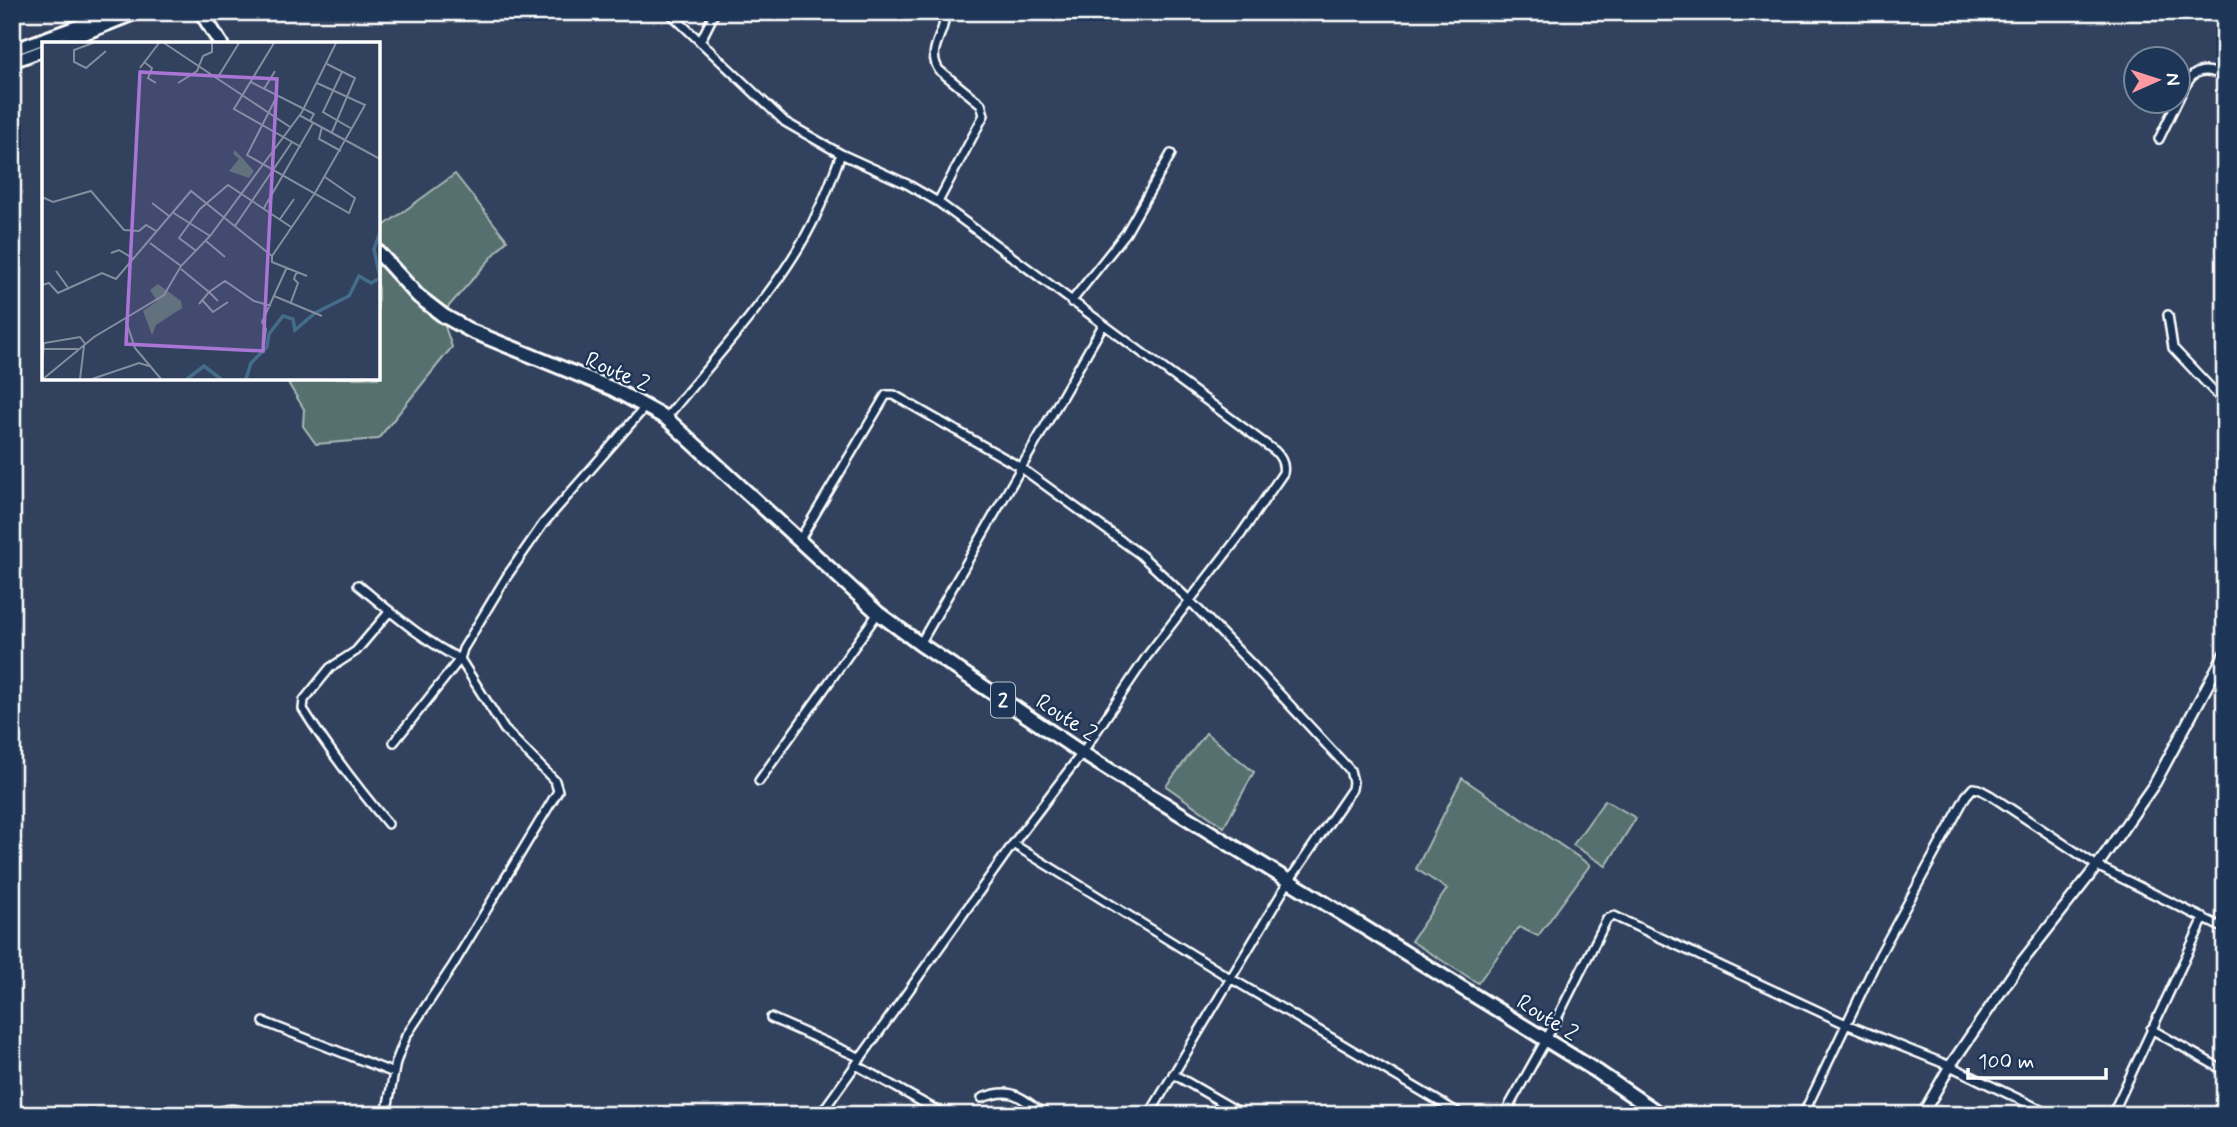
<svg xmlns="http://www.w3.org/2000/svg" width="2237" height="1127" font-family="Mynerve,sans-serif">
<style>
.green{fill:#55706e;stroke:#aab8b6;stroke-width:2}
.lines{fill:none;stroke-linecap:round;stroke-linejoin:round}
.minor-casing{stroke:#fff;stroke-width:12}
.tertiary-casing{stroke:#fff;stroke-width:14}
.primary-casing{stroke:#fff;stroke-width:16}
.trunk-casing{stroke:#fff;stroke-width:18}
.minor{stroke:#1d3557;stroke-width:7}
.tertiary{stroke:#1d3557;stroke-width:9}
.primary{stroke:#1d3557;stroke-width:10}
.trunk{stroke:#1d3557;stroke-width:12}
.labels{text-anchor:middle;stroke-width:5;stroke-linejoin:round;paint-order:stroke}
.shield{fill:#1d3557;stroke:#bbc2cd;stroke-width:2}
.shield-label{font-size:21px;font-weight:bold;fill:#fff}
.street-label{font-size:23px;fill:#fff;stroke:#1d3557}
.inset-river{fill:none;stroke:#436d8a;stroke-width:3.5}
.inset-road{fill:none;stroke:#848e9e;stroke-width:2}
.view{fill:#a976d5;fill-opacity:0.15;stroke:#a976d5;stroke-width:3.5}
.inset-edge{fill:none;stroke:#fff;stroke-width:3.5}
</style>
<rect width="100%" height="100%" fill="#32425e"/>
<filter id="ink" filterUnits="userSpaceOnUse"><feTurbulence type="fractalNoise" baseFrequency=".0143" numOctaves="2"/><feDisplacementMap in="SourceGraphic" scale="14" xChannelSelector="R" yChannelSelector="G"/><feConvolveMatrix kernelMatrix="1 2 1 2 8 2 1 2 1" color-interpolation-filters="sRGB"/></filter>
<g filter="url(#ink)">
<path class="green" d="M 455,174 L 507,240 L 441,315 L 452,347 L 378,439 L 316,444 L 303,426 L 304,409 L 285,378 L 378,378 L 378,230 Z
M 1206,733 L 1254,772 L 1224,827 L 1166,786 Z
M 1462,778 L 1590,865 L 1538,936 L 1519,927 L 1478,983 L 1411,941 L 1447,889 L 1416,869 Z
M 1605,800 L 1636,818 L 1606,866 L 1573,845 Z"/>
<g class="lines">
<g class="minor-casing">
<path id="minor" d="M 669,12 L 785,122 L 841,154 L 907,184 L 938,202 L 1275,451 C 1281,457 1285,464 1283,473 L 1241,534 L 1147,656 L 1082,753 L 1013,844 L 820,1115
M 700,42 L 715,12
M 2178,100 C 2189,76 2197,62 2225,77
M 2159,139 L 2177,102
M 938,202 L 984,115 L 981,104 L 939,70 C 925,48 947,35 944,12
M 1071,302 L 1126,233 L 1171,154
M 2168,315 L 2173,348 L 2225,403
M 666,418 C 716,356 787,282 819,209 C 828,191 834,172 841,154
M 799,541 L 883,400 L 886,395 L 894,395 L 1020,467 L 1141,555 L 1189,600 L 1263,676 L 1350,770 L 1353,782 L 1352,789 L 1289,881 L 1149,1115
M 358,585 C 391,612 422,640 460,659 L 394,742
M 920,644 L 1103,325
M 759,781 L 878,613
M 388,824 C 357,787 328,749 303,709 L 304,700 L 330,668 L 356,651 L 390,611
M 1013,844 L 1230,978 L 1462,1115
M 771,1018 L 861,1058
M 264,1022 L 394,1073
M 2151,1029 L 2225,1071
M 856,1065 L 945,1115
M 1173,1074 L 1244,1115
M 982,1098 C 1014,1086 1019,1097 1046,1115
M 213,1115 C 227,1106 240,1109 254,1115
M 386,1115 L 396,1062 L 406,1036 L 452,967 L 558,791 L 555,781 L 504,729 L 460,659 L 463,649 L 507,576 L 543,524 L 646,406
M 1504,1115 L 1546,1040 L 1607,919 L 1614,916 L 1846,1024 L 1950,1066 L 2052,1115
M 1803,1115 L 1879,956 L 1966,796 L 1973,788 L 1979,789 L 1990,795 L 2097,866 L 2225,929
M 2112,1115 L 2204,918"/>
</g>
<g class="tertiary-casing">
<path id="tertiary" d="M 1922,1115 L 1950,1066 L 2017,968 L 2097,866 L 2155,783 L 2225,653"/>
</g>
<g class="primary-casing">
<path id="primary" d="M 59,44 L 139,12
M 12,50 L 116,12
M 12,62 L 44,50"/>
</g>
<g class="trunk-casing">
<path id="trunk" d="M 201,12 L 221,44
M 378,252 L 418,296 L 444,316 L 471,331 L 613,389 L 666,418 L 878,613 L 920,644 L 1082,753 L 1598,1072 L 1661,1115"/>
</g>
<use href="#minor" class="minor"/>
<use href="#tertiary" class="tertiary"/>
<use href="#primary" class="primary"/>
<use href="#trunk" class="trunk"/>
</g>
</g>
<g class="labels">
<rect class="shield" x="991" y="682.5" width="24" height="35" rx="5"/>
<g class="shield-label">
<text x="1003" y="707">2</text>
</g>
<g class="street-label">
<text transform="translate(618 371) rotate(24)" y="8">Route 2</text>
<text transform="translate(1067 717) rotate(33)" y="8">Route 2</text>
<text transform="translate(1548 1017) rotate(32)" y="8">Route 2</text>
</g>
</g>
<g transform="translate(42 42)">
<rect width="338" height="338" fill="#32425e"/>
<path d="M 193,108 L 212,129 L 207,136 L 187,129 L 197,117 L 191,112 ZM 116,242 L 139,259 L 140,266 L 114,283 L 110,293 L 101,269 L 115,259 L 108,248 Z" fill="#55706e"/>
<path class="inset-river" d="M 338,190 L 332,207 L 338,236M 145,337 L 162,324 L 179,337M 204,337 L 209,321 L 225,305 L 227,292 L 241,274 L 251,277 L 253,288 L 273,271 L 307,254 L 317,234 L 329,241 L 338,236"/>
<path class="inset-road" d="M 51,1 L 32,8 L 32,20 L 44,26 L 64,9M 122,1 L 248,85M 232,1 L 192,67 L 259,105M 102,20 L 110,26 L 106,36 L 114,41M 285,22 L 313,36 L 290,90M 98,26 L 117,1M 300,30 L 281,70 L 310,87M 176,35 L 197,1M 209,40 L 272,72 L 268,79M 136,41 L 155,29 L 161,14 L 170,10 L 170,1M 222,47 L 233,29M 235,54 L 205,113 L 307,171 L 313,156 L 283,135M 257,73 L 338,117M 280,85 L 277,97 L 299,109M 0,155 L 11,160 L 49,149 L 82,188 L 97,189 L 104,183 L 114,189M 110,161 L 127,174M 222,166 L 271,81M 130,170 L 168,194M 238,177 L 252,157M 193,184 L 250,100M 164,199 L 183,215M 108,201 L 139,224M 153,208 L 137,196 L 158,167 L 186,143 L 249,185M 69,211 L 77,208 L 92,217M 230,214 L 273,151 L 323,63 L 275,41M 139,227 L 167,250 L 183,239 L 212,259 L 229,264M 14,229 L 27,247M 0,243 L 7,241 L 16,251 L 60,231 L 74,237 L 149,149 L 230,214 L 230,220 L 265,234M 232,254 L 280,274M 160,258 L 171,270 L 186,260M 249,260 L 256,241 L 252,237 L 255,229M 157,262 L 167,250 L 176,259M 84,279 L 93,306 L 119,337M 222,302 L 224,287 L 220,280 L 245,225M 2,307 L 36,307M 0,325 L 2,301 L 38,295 L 44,303M 1,337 L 52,295 L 122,253 L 139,224 L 168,194 L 260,70 L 294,1M 38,337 L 42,304M 50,337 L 97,321 L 107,324"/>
<path class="view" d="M 98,30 L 235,37 L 221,309 L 84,302 Z"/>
<rect width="338" height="338" class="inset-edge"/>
</g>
<rect width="2237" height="1127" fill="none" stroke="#1d3557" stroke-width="42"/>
<rect x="21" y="21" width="2195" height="1085" fill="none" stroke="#fff" stroke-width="2.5" filter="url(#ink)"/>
<g transform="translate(2157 80) rotate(87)"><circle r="33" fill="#1d3557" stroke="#77869a" stroke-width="2"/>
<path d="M0-5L12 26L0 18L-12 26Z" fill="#ff9aa2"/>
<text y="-10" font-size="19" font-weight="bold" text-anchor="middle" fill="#ffffff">N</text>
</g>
<path d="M1968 1068v10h138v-10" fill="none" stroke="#ffffff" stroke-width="3.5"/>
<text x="1978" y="1068" font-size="21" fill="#ffffff" stroke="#1d3557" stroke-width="5" paint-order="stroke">100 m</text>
</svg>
